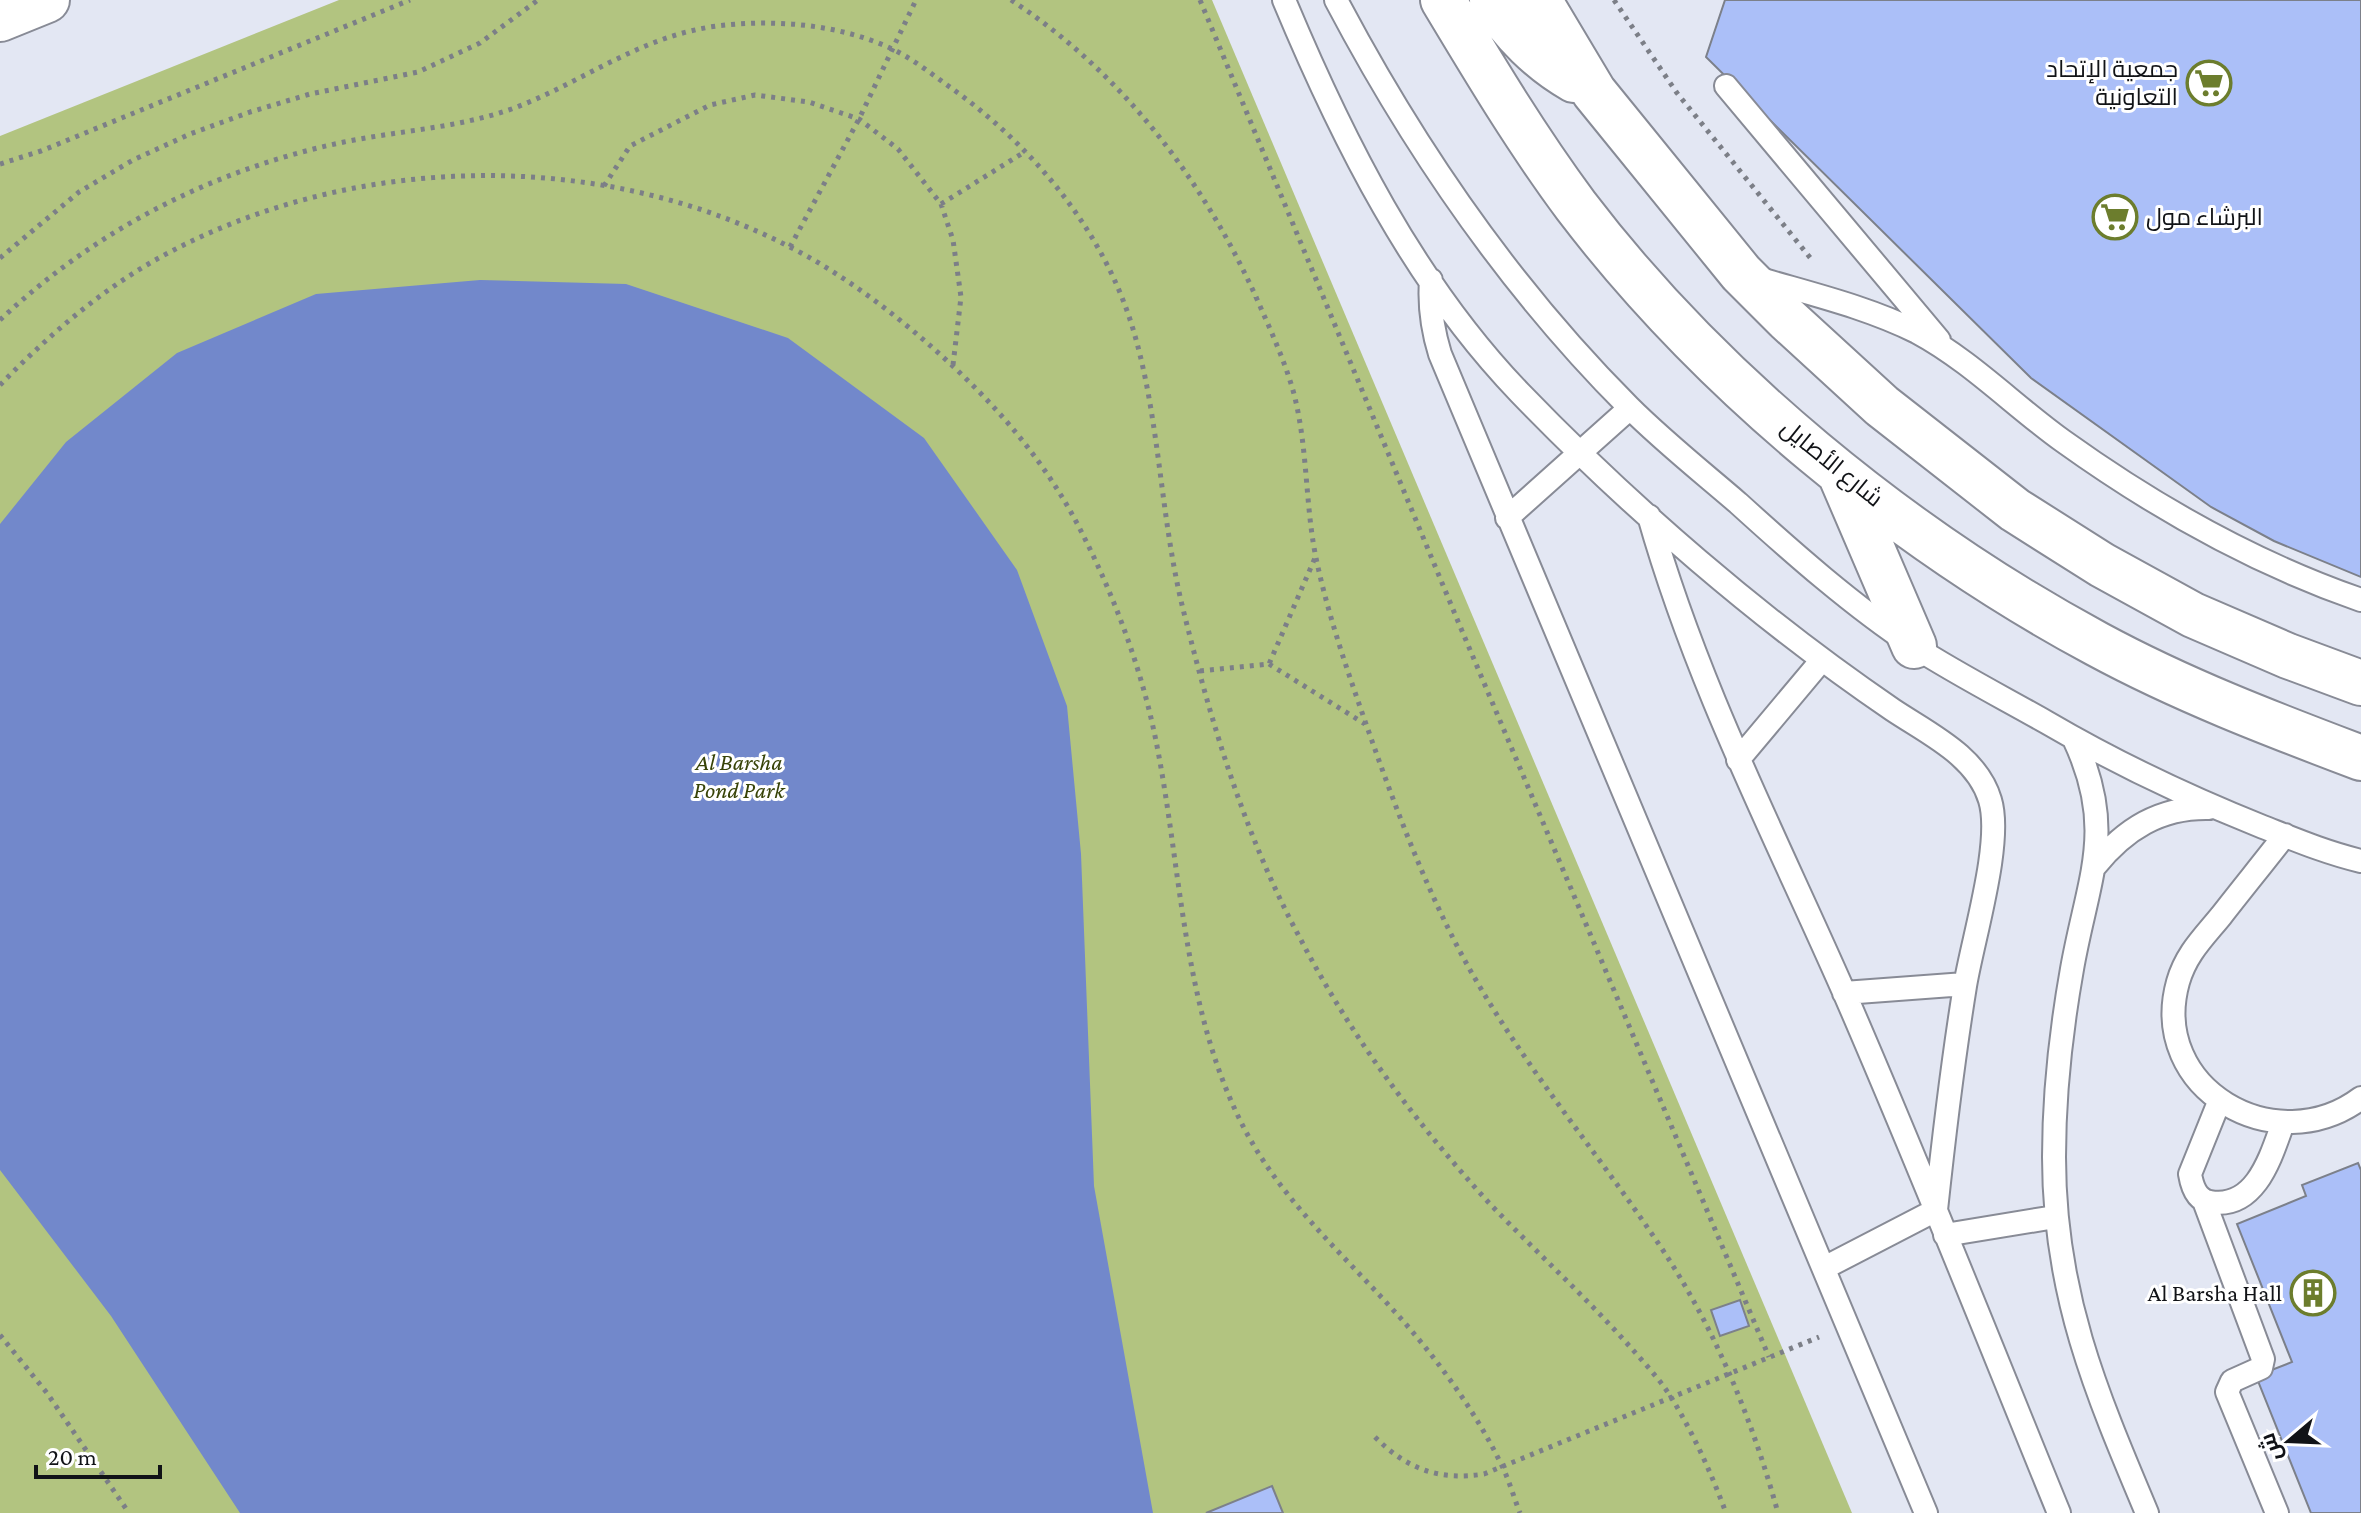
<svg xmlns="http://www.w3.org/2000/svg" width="2361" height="1513" font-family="'Crimson Pro',Cairo,serif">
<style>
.green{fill:#b2c480}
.water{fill:#7288cb}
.building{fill:#abbff8;stroke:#7c808a;stroke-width:2}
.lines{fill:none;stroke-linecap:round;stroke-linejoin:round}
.service-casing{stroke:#888b96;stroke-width:26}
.tertiary-casing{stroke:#888b96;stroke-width:48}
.path{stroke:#7c7f87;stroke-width:5;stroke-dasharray:4 6;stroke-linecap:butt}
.service{stroke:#fff;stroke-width:22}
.tertiary{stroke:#fff;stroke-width:44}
.labels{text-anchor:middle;stroke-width:6;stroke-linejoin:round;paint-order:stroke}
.poi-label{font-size:24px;fill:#111317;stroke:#fff;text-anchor:end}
.street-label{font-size:24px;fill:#111317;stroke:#fff}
.park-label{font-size:24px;font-style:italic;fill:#374307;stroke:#fff}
</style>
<rect width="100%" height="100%" fill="#e3e7f3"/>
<path class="green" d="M 339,0 L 1212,0 L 1852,1513 L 0,1513 L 0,136 Z"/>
<path class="water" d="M 480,280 L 626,284 L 788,338 L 924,438 L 1017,570 L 1067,706 L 1081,854 L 1094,1186 L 1153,1513 L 240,1513 L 111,1316 L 0,1170 L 0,524 L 66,442 L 177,353 L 316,294 Z"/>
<path class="building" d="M 1725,0 L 2361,0 L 2361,577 L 2274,541 L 2211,507 L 2031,378 L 1706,57 Z
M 2358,1163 L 2361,1170 L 2361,1513 L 2311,1513 L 2256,1376 L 2292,1362 L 2237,1224 L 2306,1196 L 2302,1185 Z
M 1740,1300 L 1749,1326 L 1720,1336 L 1711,1310 Z
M 1272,1486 L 1283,1513 L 1206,1513 Z"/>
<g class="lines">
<g class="service-casing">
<path id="service" d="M 1284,0 C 1342,139 1414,283 1520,393 C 1630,507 1762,621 1893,710 C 1929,734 1977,756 1990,800 C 2003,842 1973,938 1965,986 C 1953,1060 1944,1135 1936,1210 L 1824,1268
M 1336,0 C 1414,148 1511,289 1629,407 C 1663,441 1702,472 1738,503 C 1793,553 1853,606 1915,647 C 1957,674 2002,697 2046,722 C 2116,763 2188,797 2263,827 C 2296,840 2327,853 2361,861
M 1726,86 L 1939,340
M 1757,278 C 1811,294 1867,307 1917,332 C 1971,361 2014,406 2063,441 C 2155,507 2254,563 2361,600
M 1431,280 C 1429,306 1432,328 1440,354 L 1926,1513
M 1649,516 C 1697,685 1774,833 1844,992 C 1919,1164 1988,1339 2059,1513
M 1507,518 L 1630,408
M 2074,739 C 2117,830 2088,878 2072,969 C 2061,1031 2054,1094 2054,1157 C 2054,1293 2095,1390 2147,1513
M 1738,760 L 1821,661
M 2285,835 C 2264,862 2242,889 2221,916 C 2203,938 2186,954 2178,982 C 2148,1089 2276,1162 2361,1098
M 2095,866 C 2125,829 2160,807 2209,808
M 1844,993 L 1965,984
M 2219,1102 L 2190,1174 C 2192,1186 2196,1200 2210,1202 C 2256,1210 2271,1156 2283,1123
M 2204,1201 L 2263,1359 L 2261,1368 L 2232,1381 L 2227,1392 L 2277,1513
M 1945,1235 L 2055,1217"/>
</g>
<g class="tertiary-casing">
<path id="tertiary" d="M 1443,0 C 1485,70 1527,140 1576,206 C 1710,382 1902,539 2097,644 C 2182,690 2271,724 2361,758
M 1492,0 C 1511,32 1542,62 1574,80
M 1539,0 L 1594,92 L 1741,273 L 1787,319 L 1882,406 L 2015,510 L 2102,565 L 2193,615 L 2288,656 L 2361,683
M 0,19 L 47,0
M 1841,476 L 1914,646"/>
</g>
<path class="path" d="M 1011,0 C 1121,72 1202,178 1256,297 C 1270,329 1285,361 1294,394 C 1308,449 1305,504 1316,558 C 1329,620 1351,681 1372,741 C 1395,806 1420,872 1451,934 C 1507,1046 1584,1134 1654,1237 C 1712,1321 1751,1415 1778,1513
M 1200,0 L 1457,619 L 1769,1357
M 1614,0 L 1677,93 L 1812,260
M 0,164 L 41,151 L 410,0
M 604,186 L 630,146 L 710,105 L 755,95 L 809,102 L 859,119 L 898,149 L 941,204 L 953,240 L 961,297 L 953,365
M 941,204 L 1026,151
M 790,247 L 859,119 L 916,0
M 0,258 L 79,192 L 133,160 L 190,134 L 250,112 L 310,94 L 418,72 L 480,43 L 538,0
M 0,320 C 97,229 214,169 344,142 C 402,130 461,128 517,107 C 586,80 641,36 717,26 C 774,19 838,24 890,48 C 910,57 929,72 947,85 C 1031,144 1103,229 1133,329 C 1160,419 1160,516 1183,609 C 1211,722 1245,837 1301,940 C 1352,1038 1416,1123 1490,1204 C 1537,1253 1587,1298 1632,1349 C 1647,1366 1663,1383 1674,1402 C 1695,1437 1712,1475 1726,1513
M 0,385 C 50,334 104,287 168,253 C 356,153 599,149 788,246 C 841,273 890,310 934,349 C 994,402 1046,461 1082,533 C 1116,600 1143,673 1157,746 C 1181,869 1183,1003 1239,1118 C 1276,1195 1338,1249 1395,1312 C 1436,1357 1477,1413 1503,1468 C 1510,1483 1514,1498 1520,1513
M 1269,664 L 1365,724
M 1200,671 L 1269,664 L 1315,558
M 0,1335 L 47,1393 L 129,1513
M 1375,1437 C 1407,1469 1439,1481 1484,1474 L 1819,1337"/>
<use href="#service" class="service"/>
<use href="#tertiary" class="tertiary"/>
</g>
<defs>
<g id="supermarket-ring" transform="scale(2.3)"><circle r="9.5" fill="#fff" stroke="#6c7d2d" stroke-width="1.5"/><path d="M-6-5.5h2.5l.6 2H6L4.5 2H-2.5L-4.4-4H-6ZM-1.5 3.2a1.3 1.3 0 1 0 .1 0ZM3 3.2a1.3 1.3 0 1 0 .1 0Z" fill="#6c7d2d"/></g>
<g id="building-ring" transform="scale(2.3)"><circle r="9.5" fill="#fff" stroke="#6c7d2d" stroke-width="1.5"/><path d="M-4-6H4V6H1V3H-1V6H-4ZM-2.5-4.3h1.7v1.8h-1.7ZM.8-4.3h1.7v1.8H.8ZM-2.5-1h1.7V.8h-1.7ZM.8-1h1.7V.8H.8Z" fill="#6c7d2d"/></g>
</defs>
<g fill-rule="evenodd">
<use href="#supermarket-ring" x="2209" y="83"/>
<use href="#supermarket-ring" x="2115" y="217"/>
<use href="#building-ring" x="2313" y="1293"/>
</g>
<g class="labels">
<g class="poi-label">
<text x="2178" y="77">جمعية الإتحاد<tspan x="2178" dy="28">التعاونية</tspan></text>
<text x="2146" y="225" text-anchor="start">البرشاء مول</text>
<text x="2282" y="1301">Al Barsha Hall</text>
</g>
<g class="street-label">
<text transform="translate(1832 463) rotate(39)" y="8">شارع الأصايل</text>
</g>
<g class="park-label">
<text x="739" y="770">Al Barsha<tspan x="739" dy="28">Pond Park</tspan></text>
</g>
</g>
<g transform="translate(2289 1441) rotate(251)" stroke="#ffffff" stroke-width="6" paint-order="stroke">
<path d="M0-6L14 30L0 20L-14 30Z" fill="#111317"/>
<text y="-12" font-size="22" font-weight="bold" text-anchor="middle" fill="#111317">ش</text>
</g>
<path d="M36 1465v12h124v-12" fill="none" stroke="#111317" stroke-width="4"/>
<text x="48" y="1465" font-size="24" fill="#111317" stroke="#ffffff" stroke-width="6" paint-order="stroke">20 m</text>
</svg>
